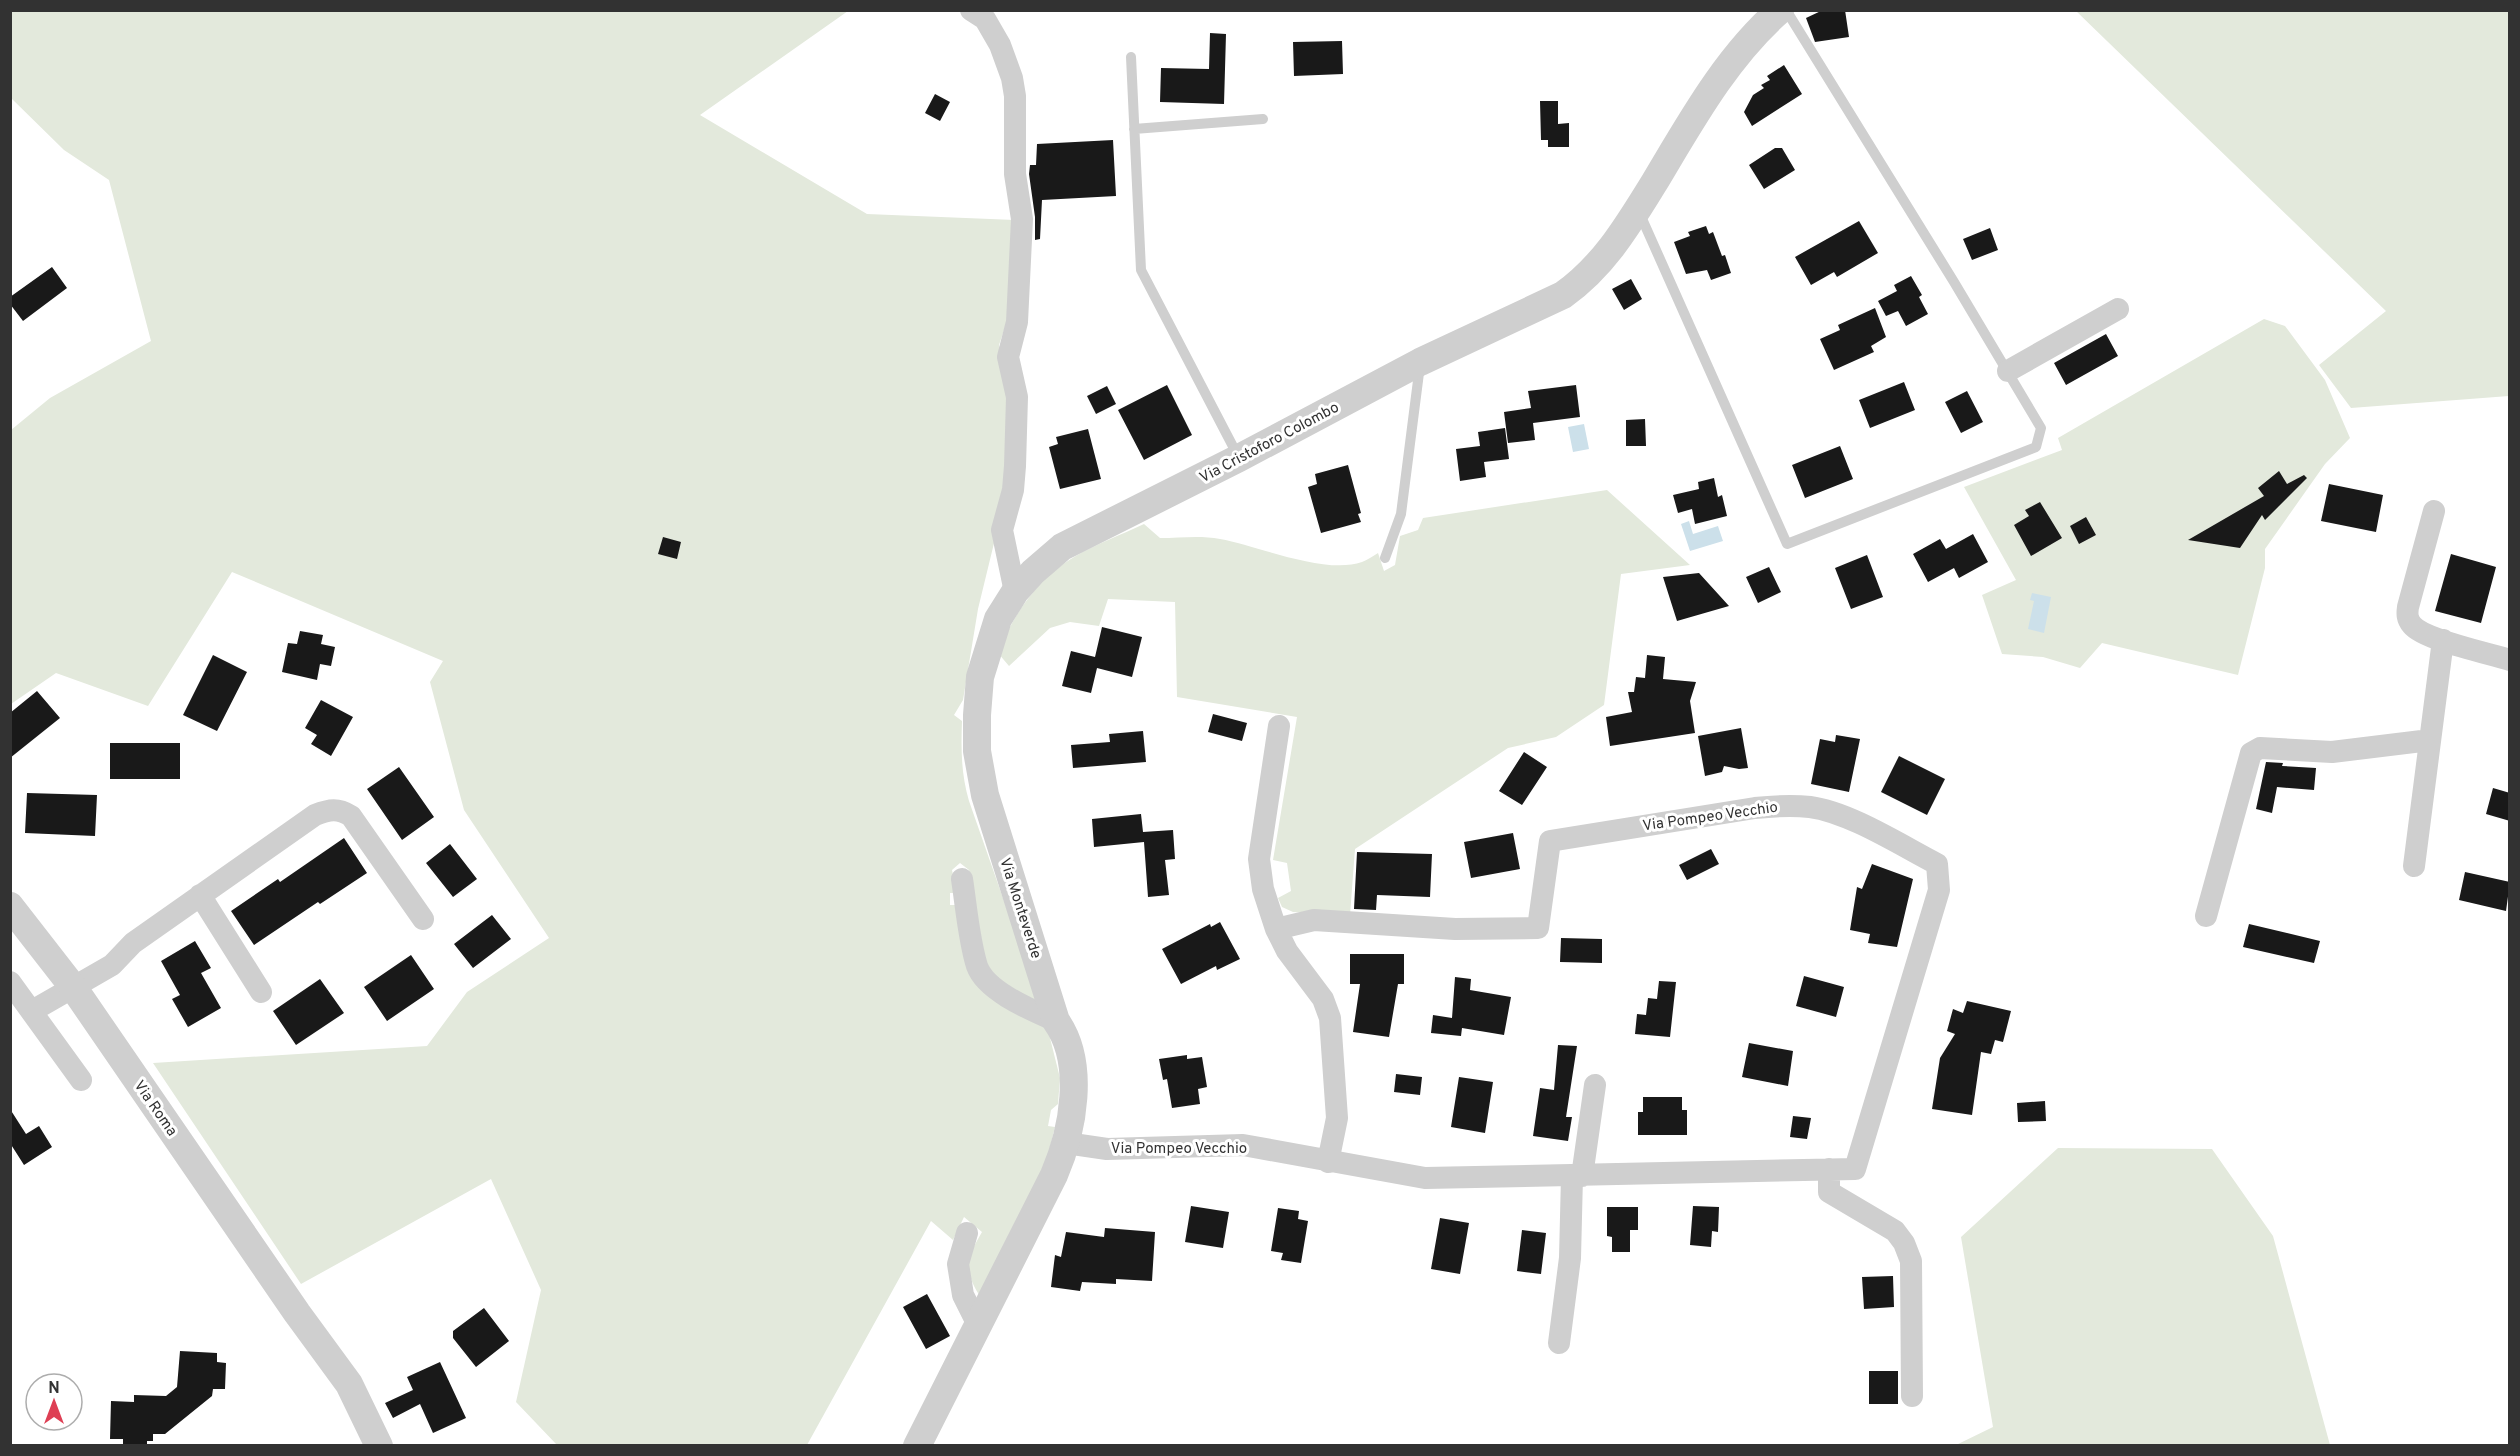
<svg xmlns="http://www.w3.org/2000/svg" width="2520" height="1456" font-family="Overpass,sans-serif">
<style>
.green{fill:#e3e9dc}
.water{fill:#cce0ea}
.building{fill:#191919}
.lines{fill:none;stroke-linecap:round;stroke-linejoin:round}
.service{stroke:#cfcfcf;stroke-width:10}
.minor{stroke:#cfcfcf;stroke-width:22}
.tertiary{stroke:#cfcfcf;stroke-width:28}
.labels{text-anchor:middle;stroke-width:6;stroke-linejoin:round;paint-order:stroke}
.street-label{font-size:15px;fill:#323232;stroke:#fff}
</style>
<rect width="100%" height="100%" fill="#fff"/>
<path class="green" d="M 11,11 L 848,11 L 700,115 L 867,214 L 1015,220 L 1008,318 L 999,345 L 1011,395 L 1004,502 L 978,609 L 963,700 L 954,715 L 962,721 C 961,749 961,774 969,801 L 1040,1004 C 1018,992 994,983 985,959 L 969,870 L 960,863 L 952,870 L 957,893 L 950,893 L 950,905 L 958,905 L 969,965 L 1048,1030 L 1060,1078 L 1058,1104 L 1051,1110 L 1048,1126 L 1055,1127 L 1047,1159 L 981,1298 C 963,1270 966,1259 982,1232 L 964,1217 L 953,1240 L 931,1221 L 807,1445 L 557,1445 L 516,1402 L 541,1290 L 491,1179 L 301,1284 L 153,1063 L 427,1046 L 467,992 L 549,938 L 464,810 L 430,682 L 443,661 L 232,572 L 148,706 L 56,673 L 11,704 L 11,430 L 50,398 L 151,341 L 109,180 L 64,150 L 11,98 Z
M 2076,11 L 2509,11 L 2509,396 L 2351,408 L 2319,365 L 2386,311 Z
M 2264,319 L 2285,326 L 2325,380 L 2350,438 L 2325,464 L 2265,549 L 2265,568 L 2238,675 L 2102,643 L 2080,668 L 2043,657 L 2002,654 L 1982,595 L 2016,580 L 1964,487 L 2062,450 L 2058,438 Z
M 1607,490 L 1690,565 L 1621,574 L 1604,705 L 1556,737 L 1508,748 L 1355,849 L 1350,915 L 1293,912 L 1282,907 L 1278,898 L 1291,891 L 1287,863 L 1273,860 L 1297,717 L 1177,697 L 1175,602 L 1108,599 L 1099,626 L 1070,622 L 1050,628 L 1009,666 L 998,653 C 1013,615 1037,579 1074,557 C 1096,544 1121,535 1144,524 L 1160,538 C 1180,538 1200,535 1220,539 C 1259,546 1325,575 1362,562 C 1367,560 1373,556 1378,553 L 1384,571 L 1395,565 L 1400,536 L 1418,530 L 1423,518 Z
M 2058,1148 L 2212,1149 L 2273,1236 L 2330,1445 L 1956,1445 L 1993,1427 L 1961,1237 Z"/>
<path class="water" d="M 1584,424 L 1589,449 L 1573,452 L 1568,427 Z
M 1689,521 L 1693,534 L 1718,526 L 1723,541 L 1690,551 L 1681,524 Z
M 2032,593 L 2051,597 L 2044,633 L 2028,629 L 2034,601 L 2030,600 Z"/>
<path class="building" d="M 1823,10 L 1845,10 L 1849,37 L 1815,42 L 1806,18 Z
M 1210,33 L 1226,34 L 1224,104 L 1160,102 L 1161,68 L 1209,69 Z
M 1342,41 L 1343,74 L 1294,76 L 1293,42 Z
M 1784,65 L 1802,94 L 1752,126 L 1744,112 L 1753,95 L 1764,88 L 1761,85 L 1770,80 L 1767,76 Z
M 935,94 L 950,102 L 940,121 L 925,113 Z
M 1540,101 L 1558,101 L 1558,124 L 1569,123 L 1569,147 L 1548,147 L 1548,140 L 1541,140 Z
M 1113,140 L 1116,196 L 1042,200 L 1040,239 L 1035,240 L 1035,217 L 1029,174 L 1030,165 L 1036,165 L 1037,144 Z
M 1775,148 L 1782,148 L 1795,170 L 1764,189 L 1749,165 Z
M 1859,221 L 1878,253 L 1837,277 L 1834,272 L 1811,285 L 1795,257 Z
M 1706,226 L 1709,234 L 1713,232 L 1722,256 L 1725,255 L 1731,273 L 1711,280 L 1707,270 L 1686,274 L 1674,242 L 1690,236 L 1688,232 Z
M 1990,228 L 1998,250 L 1972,260 L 1963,239 Z
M 52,267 L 67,288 L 23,321 L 10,304 L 10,297 Z
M 1911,276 L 1922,295 L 1919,297 L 1928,314 L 1906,326 L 1898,311 L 1886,316 L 1878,301 L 1897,291 L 1894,285 Z
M 1631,279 L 1642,299 L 1624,310 L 1612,289 Z
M 1875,308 L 1886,337 L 1871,346 L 1874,352 L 1834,370 L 1820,339 L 1840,330 L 1838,325 Z
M 2106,334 L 2118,356 L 2066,385 L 2054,363 Z
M 1904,382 L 1915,410 L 1870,428 L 1859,400 Z
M 1167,385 L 1192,435 L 1144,460 L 1118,410 Z
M 1576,385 L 1580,417 L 1533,423 L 1535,440 L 1508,443 L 1504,412 L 1531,408 L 1528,391 Z
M 1107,386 L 1116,404 L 1096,414 L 1087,396 Z
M 1967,391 L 1983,422 L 1961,433 L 1945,402 Z
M 1645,419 L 1646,446 L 1626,446 L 1626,420 Z
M 1505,428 L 1509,459 L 1484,462 L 1486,477 L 1460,481 L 1456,449 L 1480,446 L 1478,432 Z
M 1088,429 L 1101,479 L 1060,489 L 1049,447 L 1058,444 L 1056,437 Z
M 1840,446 L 1853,479 L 1805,498 L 1792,465 Z
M 1348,465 L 1361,513 L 1358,514 L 1361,522 L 1321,533 L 1308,487 L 1317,484 L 1315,474 Z
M 2279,471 L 2287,484 L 2304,475 L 2307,478 L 2265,520 L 2262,515 L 2240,548 L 2188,540 L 2264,496 L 2258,488 Z
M 1714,478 L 1718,497 L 1722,495 L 1727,516 L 1695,524 L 1692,509 L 1678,513 L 1673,495 L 1699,489 L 1698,482 Z
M 2329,484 L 2383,495 L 2376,532 L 2321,521 Z
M 2040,502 L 2062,538 L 2031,556 L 2014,525 L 2029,516 L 2025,510 Z
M 2086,517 L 2096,535 L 2079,544 L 2070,526 Z
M 1973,534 L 1988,562 L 1959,578 L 1954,568 L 1928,582 L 1913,554 L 1940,539 L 1946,549 Z
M 663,537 L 681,542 L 677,559 L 658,554 Z
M 2451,554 L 2496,567 L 2481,623 L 2435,611 Z
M 1867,555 L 1883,597 L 1851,609 L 1835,568 Z
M 1769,567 L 1781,592 L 1758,603 L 1746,577 Z
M 1699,573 L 1729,606 L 1677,621 L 1663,577 Z
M 1102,627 L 1142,637 L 1132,677 L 1097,668 L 1091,693 L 1062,686 L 1071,651 L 1095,657 Z
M 300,631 L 323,635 L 321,644 L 335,647 L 331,666 L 320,664 L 317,680 L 282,672 L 288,643 L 297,644 Z
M 213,655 L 247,672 L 217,731 L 183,715 Z
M 1647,655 L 1665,657 L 1663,679 L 1696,682 L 1690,701 L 1695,733 L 1610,746 L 1606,717 L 1632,712 L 1628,692 L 1634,692 L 1636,677 L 1645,678 Z
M 37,691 L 60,718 L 10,758 L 10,713 Z
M 321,700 L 353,717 L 331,756 L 311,744 L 317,735 L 305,728 Z
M 1213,714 L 1247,723 L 1242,741 L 1208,732 Z
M 1741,728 L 1748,768 L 1739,769 L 1724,766 L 1722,772 L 1705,776 L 1698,736 Z
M 1143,731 L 1146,762 L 1073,768 L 1071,745 L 1110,742 L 1109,734 Z
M 1836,735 L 1860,739 L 1849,792 L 1811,784 L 1820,739 L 1835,742 Z
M 110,743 L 180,743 L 180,779 L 110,779 Z
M 1524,752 L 1547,767 L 1522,805 L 1499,791 Z
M 1899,756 L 1945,779 L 1927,815 L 1881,792 Z
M 2266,762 L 2283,763 L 2282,766 L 2316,768 L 2314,790 L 2277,787 L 2272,813 L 2256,809 Z
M 399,767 L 434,817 L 402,840 L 367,789 Z
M 2493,788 L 2510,793 L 2510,821 L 2486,814 Z
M 27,793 L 97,795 L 95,836 L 25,833 Z
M 1141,814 L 1143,832 L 1173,830 L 1175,859 L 1165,860 L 1169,895 L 1148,897 L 1144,842 L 1094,847 L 1092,819 Z
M 1513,833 L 1520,869 L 1471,878 L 1464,842 Z
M 344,838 L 367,873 L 320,904 L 318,902 L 254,945 L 231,911 L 278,879 L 280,882 Z
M 450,844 L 477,879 L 453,897 L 426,863 Z
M 1711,849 L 1719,864 L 1687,880 L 1679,865 Z
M 1357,852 L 1432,854 L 1430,897 L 1377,895 L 1376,910 L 1354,909 Z
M 1872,864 L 1913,879 L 1897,947 L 1868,943 L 1870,934 L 1850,930 L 1857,887 L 1862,889 Z
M 2465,872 L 2510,882 L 2506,911 L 2459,900 Z
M 492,915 L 511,939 L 473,968 L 454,944 Z
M 1220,922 L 1240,959 L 1217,970 L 1216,966 L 1181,984 L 1162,949 L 1210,924 L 1211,927 Z
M 2249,924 L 2320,941 L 2314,963 L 2243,947 Z
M 1561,938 L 1602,939 L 1602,963 L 1560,962 Z
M 195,941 L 211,968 L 201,973 L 221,1008 L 188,1027 L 172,999 L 180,995 L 161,961 Z
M 1350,954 L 1404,954 L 1404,984 L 1398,984 L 1389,1037 L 1353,1032 L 1360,984 L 1350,984 Z
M 411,955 L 434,989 L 387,1021 L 364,987 Z
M 1804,976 L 1844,987 L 1836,1017 L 1796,1006 Z
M 1455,977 L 1471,979 L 1470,990 L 1511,997 L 1504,1035 L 1462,1028 L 1461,1036 L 1431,1033 L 1433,1015 L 1452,1018 Z
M 320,979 L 344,1013 L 296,1045 L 273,1011 Z
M 1659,981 L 1676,982 L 1670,1037 L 1635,1034 L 1637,1014 L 1646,1015 L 1648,998 L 1657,999 Z
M 1967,1001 L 2011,1011 L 2003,1042 L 1995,1040 L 1991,1054 L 1981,1052 L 1972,1115 L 1932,1109 L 1940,1058 L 1955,1034 L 1947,1031 L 1953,1009 L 1963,1013 Z
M 1749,1043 L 1793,1051 L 1788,1086 L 1742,1077 Z
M 1558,1045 L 1577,1046 L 1566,1117 L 1572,1117 L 1568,1141 L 1533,1136 L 1540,1088 L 1554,1090 Z
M 1187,1055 L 1187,1059 L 1202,1057 L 1207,1087 L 1198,1089 L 1200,1104 L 1172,1108 L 1167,1079 L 1163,1080 L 1159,1059 Z
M 1396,1074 L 1422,1077 L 1420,1095 L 1394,1092 Z
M 1459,1077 L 1493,1082 L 1485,1133 L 1451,1127 Z
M 1643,1097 L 1682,1097 L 1682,1110 L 1687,1110 L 1687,1135 L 1638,1135 L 1638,1112 L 1643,1112 Z
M 2045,1101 L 2046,1121 L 2018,1122 L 2017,1103 Z
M 10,1109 L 26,1134 L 39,1126 L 52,1147 L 24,1165 L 10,1143 Z
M 1793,1116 L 1811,1118 L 1807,1139 L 1790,1137 Z
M 1191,1206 L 1229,1212 L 1223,1248 L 1185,1242 Z
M 1693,1206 L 1719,1207 L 1718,1232 L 1712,1231 L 1711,1247 L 1690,1245 Z
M 1607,1207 L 1638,1207 L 1638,1230 L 1630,1230 L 1630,1252 L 1612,1252 L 1612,1237 L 1607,1236 Z
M 1278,1208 L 1299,1211 L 1298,1219 L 1308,1221 L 1301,1263 L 1281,1260 L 1283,1253 L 1271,1251 Z
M 1440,1218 L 1469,1223 L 1460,1274 L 1431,1269 Z
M 1105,1228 L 1155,1232 L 1152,1281 L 1116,1279 L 1116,1284 L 1082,1282 L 1080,1291 L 1051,1287 L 1055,1255 L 1061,1257 L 1066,1232 L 1104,1237 Z
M 1522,1230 L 1546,1233 L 1541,1274 L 1517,1271 Z
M 1893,1276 L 1894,1307 L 1864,1309 L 1862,1277 Z
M 927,1294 L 950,1336 L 926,1349 L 903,1307 Z
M 484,1308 L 509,1341 L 476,1367 L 453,1338 L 453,1331 Z
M 180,1351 L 217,1353 L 217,1362 L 226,1363 L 225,1389 L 213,1389 L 212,1396 L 165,1434 L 153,1434 L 153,1441 L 147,1441 L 147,1446 L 123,1446 L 123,1439 L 110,1439 L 111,1401 L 134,1402 L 134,1395 L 166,1396 L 177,1387 Z
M 440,1362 L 466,1418 L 433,1433 L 420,1404 L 393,1418 L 385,1403 L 413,1390 L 407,1377 Z
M 1869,1371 L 1898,1371 L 1898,1404 L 1869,1404 Z"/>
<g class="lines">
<path class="service" d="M 1131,57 L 1141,270 L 1239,458
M 1134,129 L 1263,119
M 1639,212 L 1787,544 L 2036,447 L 2041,428 L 1954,282 L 1786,10
M 1385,558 L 1401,514 L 1420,365"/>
<path class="minor" d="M 971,10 L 985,19 L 1000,45 L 1012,78 L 1015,96 L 1015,174 L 1022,219 L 1017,322 L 1008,357 L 1017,397 L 1015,466 L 1013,490 L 1002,530 L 1015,592
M 2008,371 L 2118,309
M 2434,511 L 2408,607 C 2407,614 2407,619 2412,625 C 2424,640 2488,653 2510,660
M 2414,866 L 2443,640
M 962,879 C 966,905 969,941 977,966 C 986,992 1034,1011 1056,1021
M 200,895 L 261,992
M 2206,916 L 2251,753 L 2260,748 L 2332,752 L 2430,740
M 1276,929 L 1263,889 L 1259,859 L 1279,726
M 10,982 L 81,1080
M 32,1011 L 112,965 L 133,943 L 315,815 C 330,809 338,808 351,816 L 423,919
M 1066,1143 L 1107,1149 L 1243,1145 L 1425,1178 L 1855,1169 L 1939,890 L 1937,864 C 1902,846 1849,812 1810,807 C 1792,805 1774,806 1755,808 L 1550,841 L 1538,928 L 1455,929 L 1314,920 L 1276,929 L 1287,951 L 1323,999 L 1330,1018 L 1337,1118 L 1328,1162
M 1829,1169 L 1829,1192 L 1895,1231 L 1904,1243 L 1911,1261 L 1912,1396
M 1582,1176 L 1595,1085
M 967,1233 L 958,1264 L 963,1295 L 978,1325
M 1559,1343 L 1570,1258 L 1572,1176"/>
<path class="tertiary" d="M 10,906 L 73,987 L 297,1313 L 349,1384 L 379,1446
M 917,1446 L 1054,1175 C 1073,1131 1086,1063 1056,1021 L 985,795 L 977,751 L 977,715 L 980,677 L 998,619 L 1015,592 L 1033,572 L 1062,547 L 1239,458 L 1420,362 L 1563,295 C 1604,266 1628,225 1654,183 C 1690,123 1726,57 1780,10"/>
</g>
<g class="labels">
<g class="street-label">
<text transform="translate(1269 442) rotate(-28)" y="5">Via Cristoforo Colombo</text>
<text transform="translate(1710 816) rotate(-8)" y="5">Via Pompeo Vecchio</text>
<text transform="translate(1021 908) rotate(72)" y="5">Via Monteverde</text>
<text transform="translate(156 1108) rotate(55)" y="5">Via Roma</text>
<text x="1179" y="1153">Via Pompeo Vecchio</text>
</g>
</g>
<rect width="2520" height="1456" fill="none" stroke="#323232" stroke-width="24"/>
<g transform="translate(54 1402)"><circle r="28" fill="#ffffff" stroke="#adadad" stroke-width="1.5"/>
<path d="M0-4.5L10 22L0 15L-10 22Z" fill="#de3f54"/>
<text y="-9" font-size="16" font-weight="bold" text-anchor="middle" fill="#323232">N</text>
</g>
</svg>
